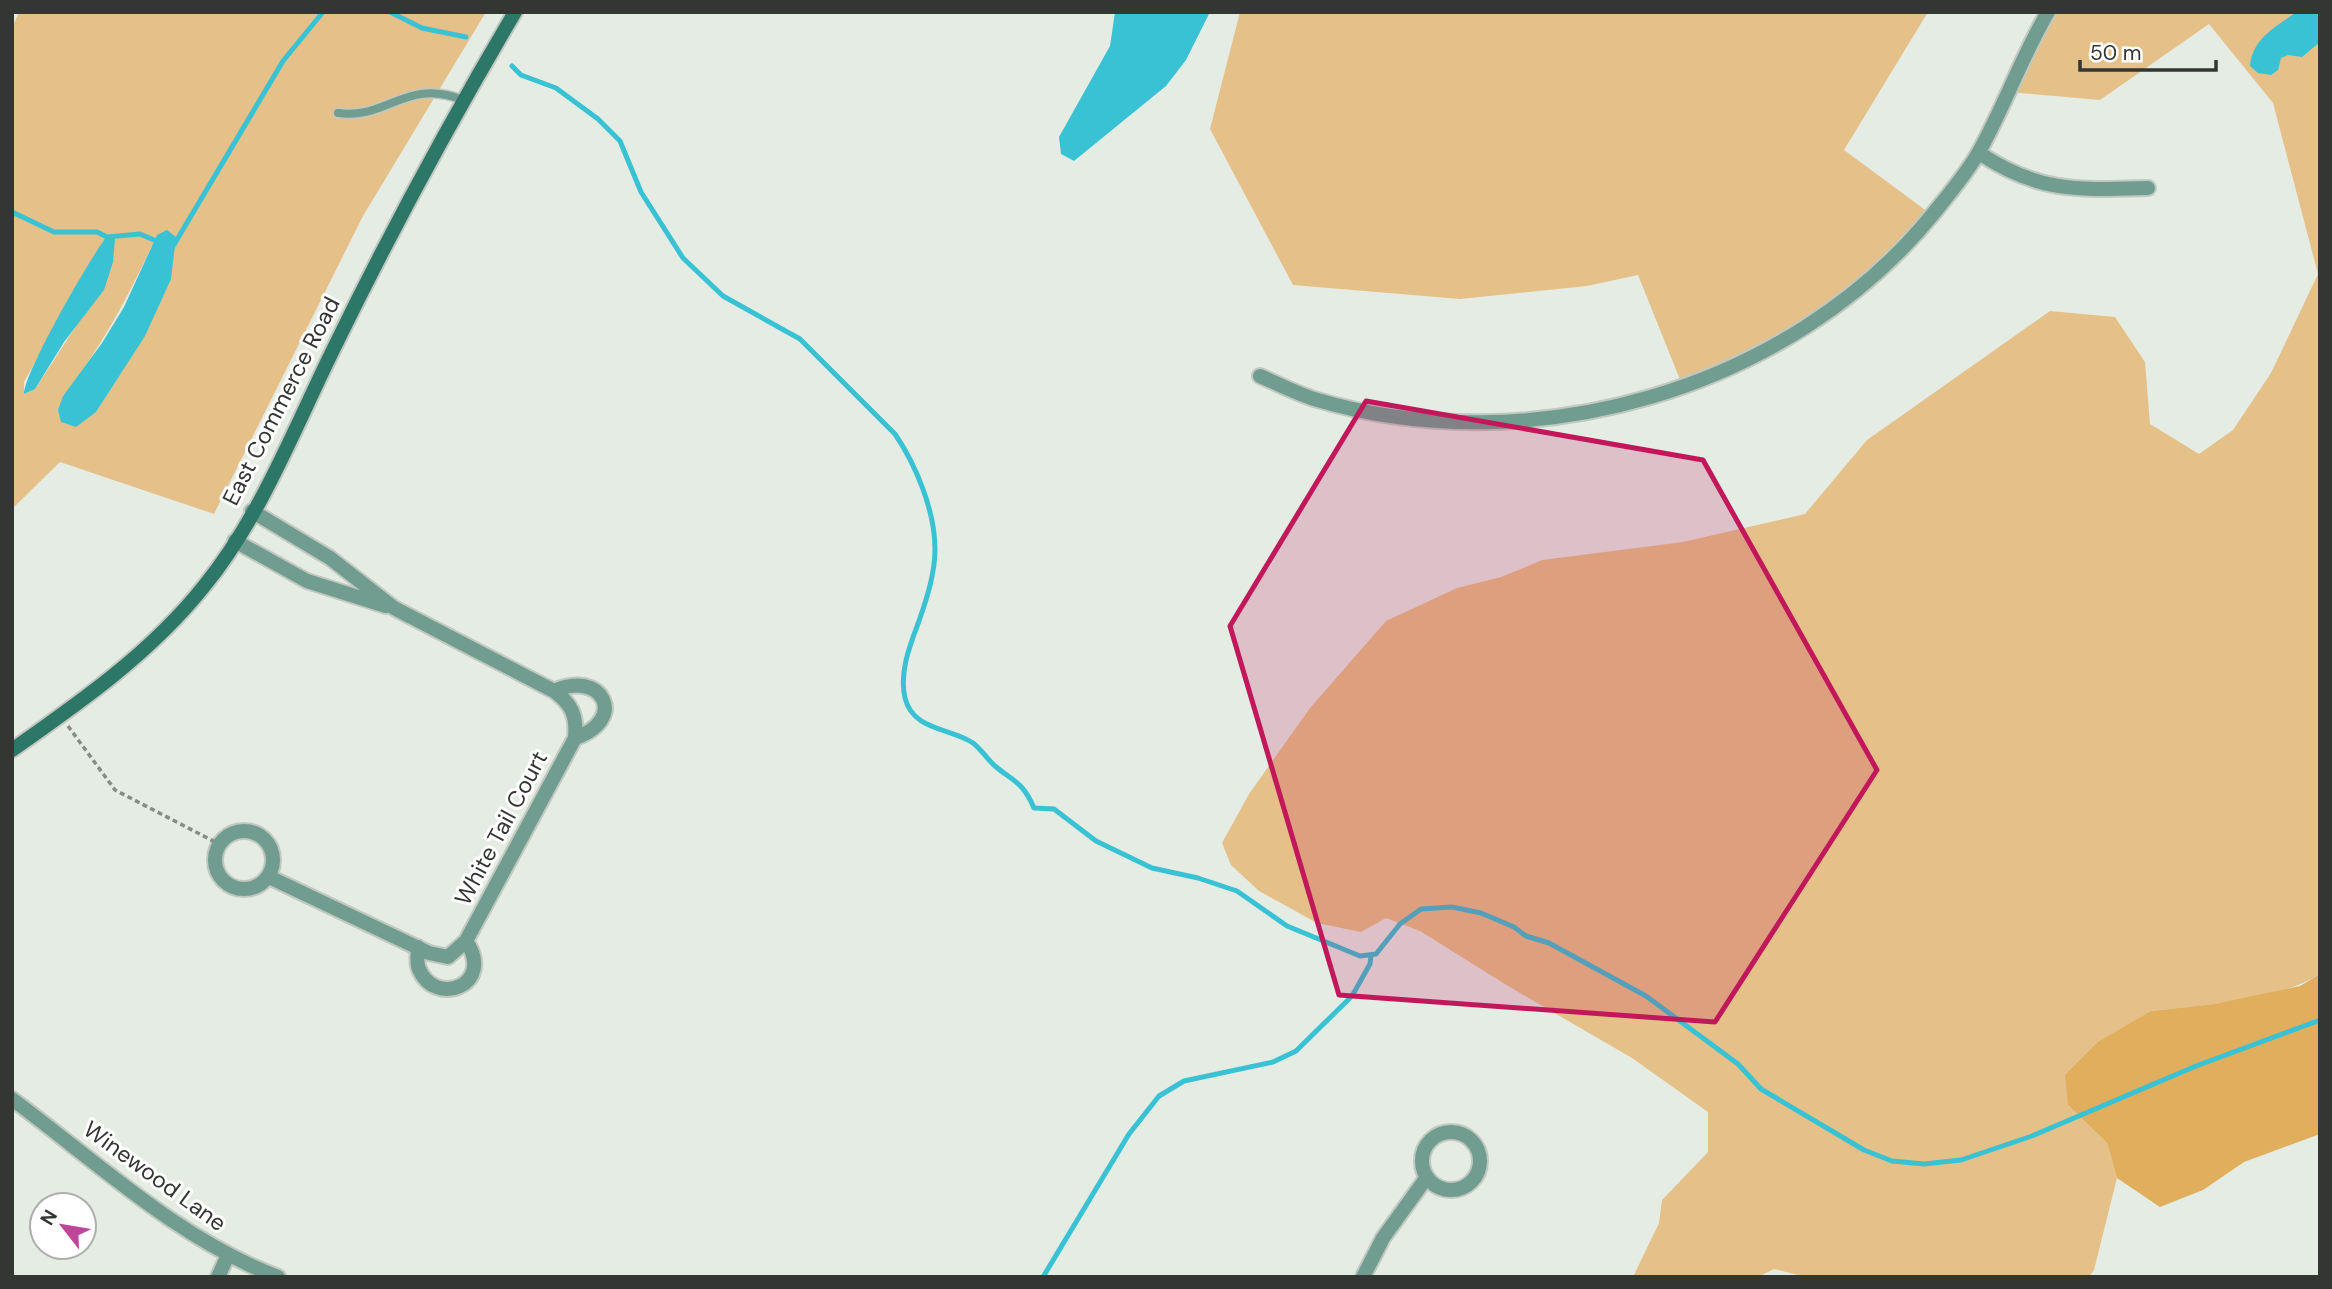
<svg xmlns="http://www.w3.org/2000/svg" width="2332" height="1289" font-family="'DM Sans',sans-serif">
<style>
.green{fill:#e5c189;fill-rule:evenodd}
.forest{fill:#e0ae5c}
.water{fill:#39c2d3}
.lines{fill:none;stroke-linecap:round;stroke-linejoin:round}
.stream{stroke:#39c2d3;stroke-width:5}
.lane-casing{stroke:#c1c8c1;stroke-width:11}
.street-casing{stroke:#c1c8c1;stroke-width:18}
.secondary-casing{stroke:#c1c8c1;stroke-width:18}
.path{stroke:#888c87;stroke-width:3.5;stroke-dasharray:5 3.5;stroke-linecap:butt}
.lane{stroke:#709d90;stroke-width:8}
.street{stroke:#709d90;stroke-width:14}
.secondary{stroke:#2d7766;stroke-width:14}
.marked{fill:#c2185b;fill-opacity:0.2;stroke:#c2185b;stroke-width:5;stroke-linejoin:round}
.labels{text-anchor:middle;stroke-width:6;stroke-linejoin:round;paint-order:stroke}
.street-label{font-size:23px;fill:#333633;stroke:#fff}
</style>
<rect width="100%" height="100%" fill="#e5ece4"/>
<path class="green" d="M 19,12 L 486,12 L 363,216 L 214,514 L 60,462 L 12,509 L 12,28 ZM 157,235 L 119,375 L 96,412 L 63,396 C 103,346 130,293 157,235 ZM 62,314 L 78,323 L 35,389 L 24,394 L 24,382 Z
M 1240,12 L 1928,12 L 1844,150 L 1932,215 L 1813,324 L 1683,387 L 1638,275 L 1587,286 L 1460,299 L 1293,285 L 1210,129 Z
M 2048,12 L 2320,12 L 2320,974 C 2275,1002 2203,1005 2151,1011 L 2068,1105 L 2107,1143 L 2117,1178 L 2094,1270 L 2089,1277 L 1806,1277 L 1774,1269 L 1758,1277 L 1633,1277 L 1659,1223 L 1662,1200 L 1708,1152 L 1708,1112 L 1632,1058 L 1508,986 L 1420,931 L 1386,918 L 1361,932 L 1317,923 L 1259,891 L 1231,865 L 1222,843 L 1249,794 L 1310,708 L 1386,621 L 1457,588 L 1501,577 L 1542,560 L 1683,542 L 1805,514 L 1867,440 L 2050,311 L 2115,317 L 2145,362 L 2150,424 L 2199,454 L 2233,430 L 2271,373 L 2318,274 L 2273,103 L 2209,24 L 2100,100 L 2009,92 Z"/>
<path class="forest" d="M 2320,974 L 2320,1134 L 2244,1162 L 2203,1190 L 2160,1207 L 2117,1178 L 2107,1143 L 2068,1105 L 2065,1075 L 2098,1042 L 2151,1011 L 2215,1004 L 2300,986 Z"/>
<path class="water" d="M 1115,12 L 1210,12 L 1186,60 L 1166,86 L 1074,161 L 1061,154 L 1059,137 L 1110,46 Z
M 2297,12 L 2320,12 L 2320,42 L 2302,57 L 2288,55 L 2281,58 L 2278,70 L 2271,75 L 2258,73 L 2250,66 C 2252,39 2276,26 2297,12 Z
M 167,230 L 176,237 L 171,279 L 145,336 L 96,412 L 76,427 L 61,422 L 58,410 L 63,396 L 102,343 L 124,307 L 157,235 Z
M 107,236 L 115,239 L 113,262 L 104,290 L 64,342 L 35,389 L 24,394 C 25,371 90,258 107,236 Z"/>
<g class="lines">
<path class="stream" d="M 390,12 L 422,28 L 466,37
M 512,66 L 521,75 L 556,88 L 598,119 L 620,141 L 641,192 L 683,258 L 723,296 L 800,339 L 895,434 C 916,465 935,511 935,549 C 935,573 927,598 919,621 C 910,645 899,672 905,698 C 913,731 952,728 973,743 C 982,750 987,759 995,766 C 1014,782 1023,782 1034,808 L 1054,809 L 1096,841 L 1152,868 L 1198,878 L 1237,891 L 1287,926 L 1360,956 L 1376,954 L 1400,924 L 1421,909 L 1452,907 L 1481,913 L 1514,927 L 1526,936 L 1549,943 L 1646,996 L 1738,1064 L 1761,1089 L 1864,1150 L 1892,1161 L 1924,1164 L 1961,1160 L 2032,1136 L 2196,1066 L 2320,1020
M 12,212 L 54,232 L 97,232 L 107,237 L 140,234 L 161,243
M 172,248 L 283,61 L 323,12
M 1043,1277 L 1129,1134 L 1159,1096 L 1184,1081 L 1273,1062 L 1296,1051 L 1352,996 L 1370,964 L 1371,956"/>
<g class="lane-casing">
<path id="lane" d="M 338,113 C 388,120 406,77 463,100"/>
</g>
<g class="street-casing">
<path id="street" d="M 1979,153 C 2039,193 2078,190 2148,188
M 1260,376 C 1278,384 1296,393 1314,399 C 1530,464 1790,390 1933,214 C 1949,194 1968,172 1980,150 C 2005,105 2022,56 2048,12
M 252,511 L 330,558 L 394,608 L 554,691 C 572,704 577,716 575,738 L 466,941 L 448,957 L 429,953 L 269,877
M 235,541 L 307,581 L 386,606
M 554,691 C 602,669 629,719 575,738
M215 860a29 29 0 1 1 58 0a29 29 0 1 1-58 0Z
M 418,947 C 418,953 416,963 419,969 C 435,1008 496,985 466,941
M 12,1099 C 97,1162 178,1239 278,1277
M1422 1161a29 29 0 1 1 58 0a29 29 0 1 1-58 0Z
M 218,1277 L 228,1255
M 1363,1277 L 1383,1238 L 1427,1177"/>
</g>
<g class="secondary-casing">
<path id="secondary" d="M 12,750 C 82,701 152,652 205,585 C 261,516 295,427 334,348 C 390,233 450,122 515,12"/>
</g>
<path class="path" d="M 68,726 L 115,790 L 219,844"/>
<use href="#lane" class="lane"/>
<use href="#street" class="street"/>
<use href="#secondary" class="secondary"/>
</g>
<path class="marked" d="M 1366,401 L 1703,460 L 1877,770 L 1715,1022 L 1339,995 L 1230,626 Z"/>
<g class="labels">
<g class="street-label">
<text transform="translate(281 401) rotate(-63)" y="8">East Commerce Road</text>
<text transform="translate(501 828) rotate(-62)" y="8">White Tail Court</text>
<text transform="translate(155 1176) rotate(36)" y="8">Winewood Lane</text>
</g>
</g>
<rect width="2332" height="1289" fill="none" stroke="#333633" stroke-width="28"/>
<g transform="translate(63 1226) rotate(301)"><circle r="33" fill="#ffffff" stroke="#adafad" stroke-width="2"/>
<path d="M0-5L12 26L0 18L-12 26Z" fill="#be469a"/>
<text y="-10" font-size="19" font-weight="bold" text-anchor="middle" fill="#333633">N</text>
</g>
<path d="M2080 60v10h136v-10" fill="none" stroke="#333633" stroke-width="3.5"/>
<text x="2090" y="60" font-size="21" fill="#333633" stroke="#ffffff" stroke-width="5" paint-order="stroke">50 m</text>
</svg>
